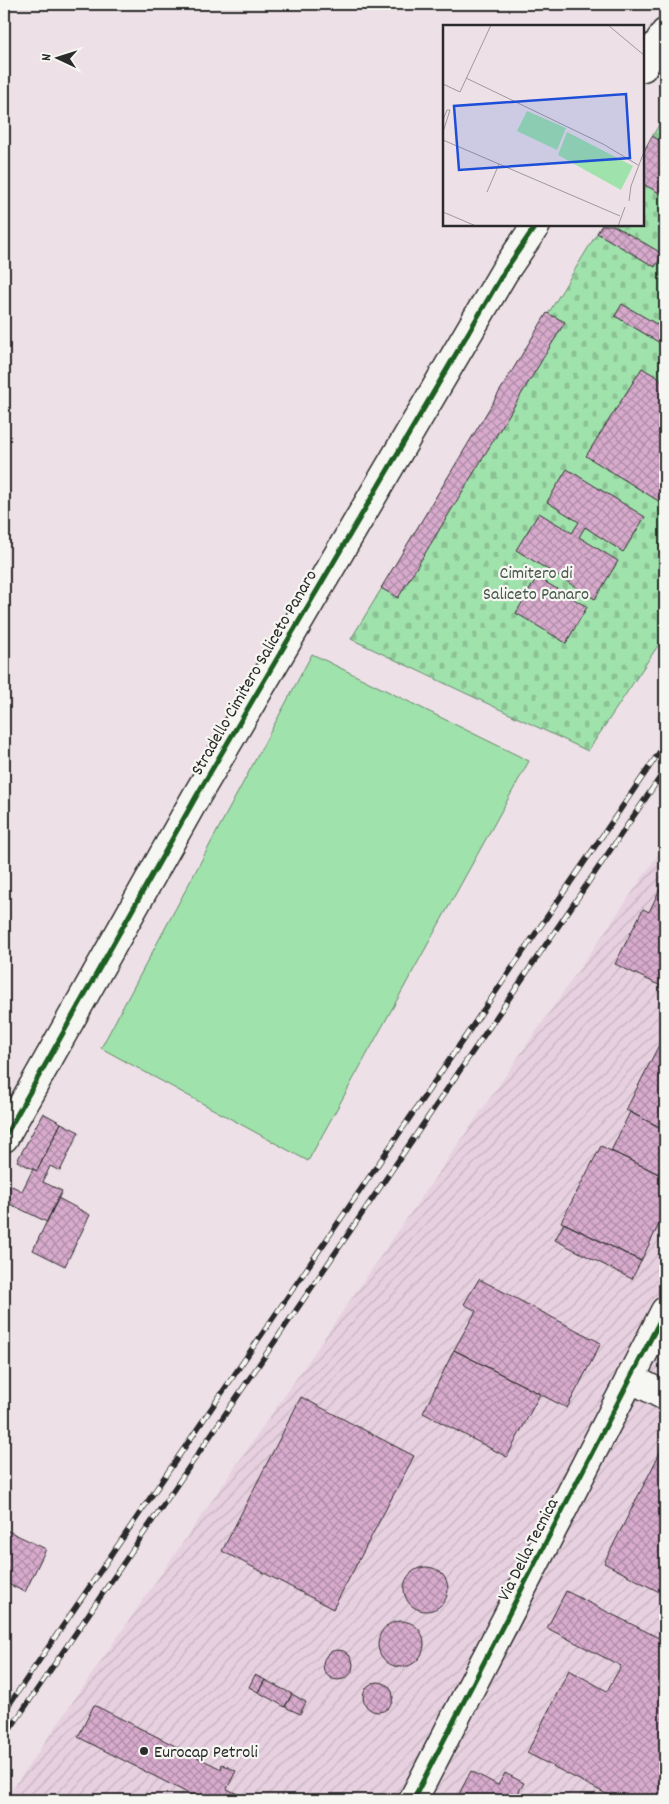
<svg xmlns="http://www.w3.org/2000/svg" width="669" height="1804" font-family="Dekko,sans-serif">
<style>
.industrial{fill:url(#industrial-furrows)}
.green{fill:#a0e2ac;stroke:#66866c}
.cemetery{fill:url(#cemetery-stones);stroke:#66866c}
.building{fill:url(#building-cross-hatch);stroke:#2b2b2b}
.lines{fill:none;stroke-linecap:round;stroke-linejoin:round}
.minor-casing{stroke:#2b2b2b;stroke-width:31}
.minor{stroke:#f6f6f2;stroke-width:28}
.rail-casing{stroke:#2b2b2b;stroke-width:5.5}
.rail{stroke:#f6f6f2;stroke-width:4;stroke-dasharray:11;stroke-linecap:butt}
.cycleway-casing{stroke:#f6f6f2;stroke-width:8}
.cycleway{stroke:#1b5e20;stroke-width:5}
.poi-dot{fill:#2b2b2b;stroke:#f6f6f2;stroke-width:2}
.labels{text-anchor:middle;stroke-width:4.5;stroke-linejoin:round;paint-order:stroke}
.park-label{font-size:18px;fill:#48594b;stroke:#f6f6f2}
.street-label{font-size:18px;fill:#2b2b2b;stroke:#f6f6f2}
.poi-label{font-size:18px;fill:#2b2b2b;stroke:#f6f6f2;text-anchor:start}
.inset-road{fill:none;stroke:#9f989c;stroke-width:1}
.view{fill:#1d4ed8;fill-opacity:0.15;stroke:#1d4ed8;stroke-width:2.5}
.inset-edge{fill:none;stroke:#2b2b2b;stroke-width:2.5}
</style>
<defs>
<pattern id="industrial-furrows" width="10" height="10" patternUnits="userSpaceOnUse" patternTransform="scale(1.25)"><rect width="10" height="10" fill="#e7d0df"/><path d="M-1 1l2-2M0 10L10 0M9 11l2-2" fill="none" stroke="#c6b3c0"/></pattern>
<pattern id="cemetery-stones" width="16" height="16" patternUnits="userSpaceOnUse" patternTransform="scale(1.25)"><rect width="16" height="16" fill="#a0e2ac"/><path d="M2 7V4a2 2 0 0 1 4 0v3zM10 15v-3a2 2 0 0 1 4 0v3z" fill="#8ac294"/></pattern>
<pattern id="building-cross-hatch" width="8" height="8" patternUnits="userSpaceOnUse" patternTransform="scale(1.25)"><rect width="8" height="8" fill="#d8abcd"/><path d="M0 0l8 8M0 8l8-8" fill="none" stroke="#af8ba7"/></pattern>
</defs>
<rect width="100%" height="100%" fill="#ede0e7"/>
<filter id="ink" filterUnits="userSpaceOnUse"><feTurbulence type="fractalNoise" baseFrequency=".02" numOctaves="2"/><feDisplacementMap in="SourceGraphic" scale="10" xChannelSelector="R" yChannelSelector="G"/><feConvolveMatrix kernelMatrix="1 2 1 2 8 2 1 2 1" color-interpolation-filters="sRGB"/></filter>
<g filter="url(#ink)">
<path class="industrial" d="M 665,845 L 665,1800 L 5,1800 Z"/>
<path class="green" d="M 312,654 L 529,761 L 308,1161 L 101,1048 Z"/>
<path class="cemetery" d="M 665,114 L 665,635 L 588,751 L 351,639 L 602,225 L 643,225 L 643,153 Z"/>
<path class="building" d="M 652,136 L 665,144 L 665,196 L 643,184 L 643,153 Z
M 602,225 L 613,225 L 663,254 L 655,267 L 597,233 Z
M 622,304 L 665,329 L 665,346 L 615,316 Z
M 547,313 L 565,322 L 398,598 L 381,588 Z
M 642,368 L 665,382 L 665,505 L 586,456 Z
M 567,469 L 645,517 L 623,552 L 585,527 L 579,537 L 618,561 L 595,599 L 516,550 L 539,513 L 572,533 L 579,522 L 547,502 Z
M 537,577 L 587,607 L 566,643 L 516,613 Z
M 665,879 L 665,988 L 615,964 L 643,909 L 649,912 Z
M 664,1035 L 665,1035 L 665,1130 L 626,1110 Z
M 630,1112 L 665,1130 L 665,1177 L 611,1151 Z
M 43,1113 L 61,1123 L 37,1171 L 17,1161 Z
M 61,1123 L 79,1132 L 60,1171 L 50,1166 L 43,1182 L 62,1191 L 47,1222 L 4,1201 L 4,1199 L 10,1185 L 22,1191 L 33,1169 L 37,1171 Z
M 601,1146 L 665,1177 L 665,1212 L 641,1261 L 561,1222 Z
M 58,1198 L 90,1215 L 65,1266 L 33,1250 Z
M 564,1223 L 641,1261 L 632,1279 L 555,1240 Z
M 479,1279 L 601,1343 L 567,1408 L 454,1350 L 476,1311 L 464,1304 Z
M 454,1350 L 540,1394 L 507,1457 L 423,1413 Z
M 301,1397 L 414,1456 L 333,1609 L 222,1551 Z
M 665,1443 L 665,1595 L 604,1563 Z
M 4,1529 L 46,1549 L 25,1592 L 4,1582 Z
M404 1589a22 22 0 1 1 44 0a22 22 0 1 1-44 0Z
M 566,1591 L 665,1641 L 665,1800 L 660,1798 L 659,1800 L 618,1800 L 527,1753 L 569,1670 L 607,1691 L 621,1666 L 547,1628 Z
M378 1644a23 23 0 1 1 46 0a23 23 0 1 1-46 0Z
M323 1665a15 15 0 1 1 30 0a15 15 0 1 1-30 0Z
M 255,1675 L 265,1680 L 258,1692 L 249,1687 Z
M 265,1680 L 292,1694 L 285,1707 L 258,1692 Z
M363 1697a15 15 0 1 1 30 0a15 15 0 1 1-30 0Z
M 292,1694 L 306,1702 L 300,1714 L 285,1707 Z
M 94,1705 L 221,1769 L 222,1764 L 236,1771 L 227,1789 L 250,1800 L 201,1800 L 78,1737 Z
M 471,1771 L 498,1785 L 505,1773 L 524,1783 L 517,1795 L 526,1800 L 461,1800 L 457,1798 Z"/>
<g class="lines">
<g class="minor-casing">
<path id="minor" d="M 643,67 L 665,33
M 4,1138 L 197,795 L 504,272 L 536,225
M 630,1378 L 665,1396
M 413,1800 L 665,1311"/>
</g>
<use href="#minor" class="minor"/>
<g class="rail-casing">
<path id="rail" d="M 4,1712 L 665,744
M 4,1738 L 665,770"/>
</g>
<use href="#rail" class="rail"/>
<g class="cycleway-casing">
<path id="cycleway" d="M 4,1138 L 197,795 L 504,272 L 536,225
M 413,1800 L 665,1311"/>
</g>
<use href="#cycleway" class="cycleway"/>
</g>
</g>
<circle class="poi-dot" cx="144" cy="1751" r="5"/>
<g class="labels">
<g class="park-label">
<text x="536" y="578">Cimitero di<tspan x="536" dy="21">Saliceto Panaro</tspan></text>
</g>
<g class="street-label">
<text transform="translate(253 672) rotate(-60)" y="6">Stradello Cimitero Saliceto Panaro</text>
<text transform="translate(527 1549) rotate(-63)" y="6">Via Della Tecnica</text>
</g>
<g class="poi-label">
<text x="154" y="1757">Eurocap Petroli</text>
</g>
</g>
<g transform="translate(443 25)">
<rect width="201" height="201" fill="#ede0e7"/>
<path d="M 84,86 L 123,103 L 114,125 L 74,106 Z" fill="#a0e2ac"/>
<path d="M 124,107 L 190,141 L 178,165 L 115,130 Z" fill="#a0e2ac"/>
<path class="inset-road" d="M 165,0 L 202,31M 23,53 L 160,119 L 195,140M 0,59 L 17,67 L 48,0M 0,95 L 4,85 L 7,85 L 0,107M 0,115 L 177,191M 44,167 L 56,139M 186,176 L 188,161 L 202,124M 0,187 L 33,201M 175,201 L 182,182"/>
<path class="view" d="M 183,69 L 187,133 L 16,145 L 11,81 Z"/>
<rect width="201" height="201" class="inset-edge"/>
</g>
<rect width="669" height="1804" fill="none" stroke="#f6f6f2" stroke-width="20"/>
<rect x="10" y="10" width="649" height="1784" fill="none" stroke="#2b2b2b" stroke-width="2" filter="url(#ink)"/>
<g transform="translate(58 58) rotate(274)" stroke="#f6f6f2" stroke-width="4" paint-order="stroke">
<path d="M0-4L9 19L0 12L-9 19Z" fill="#2b2b2b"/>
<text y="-8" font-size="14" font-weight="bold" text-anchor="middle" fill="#2b2b2b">N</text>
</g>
</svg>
